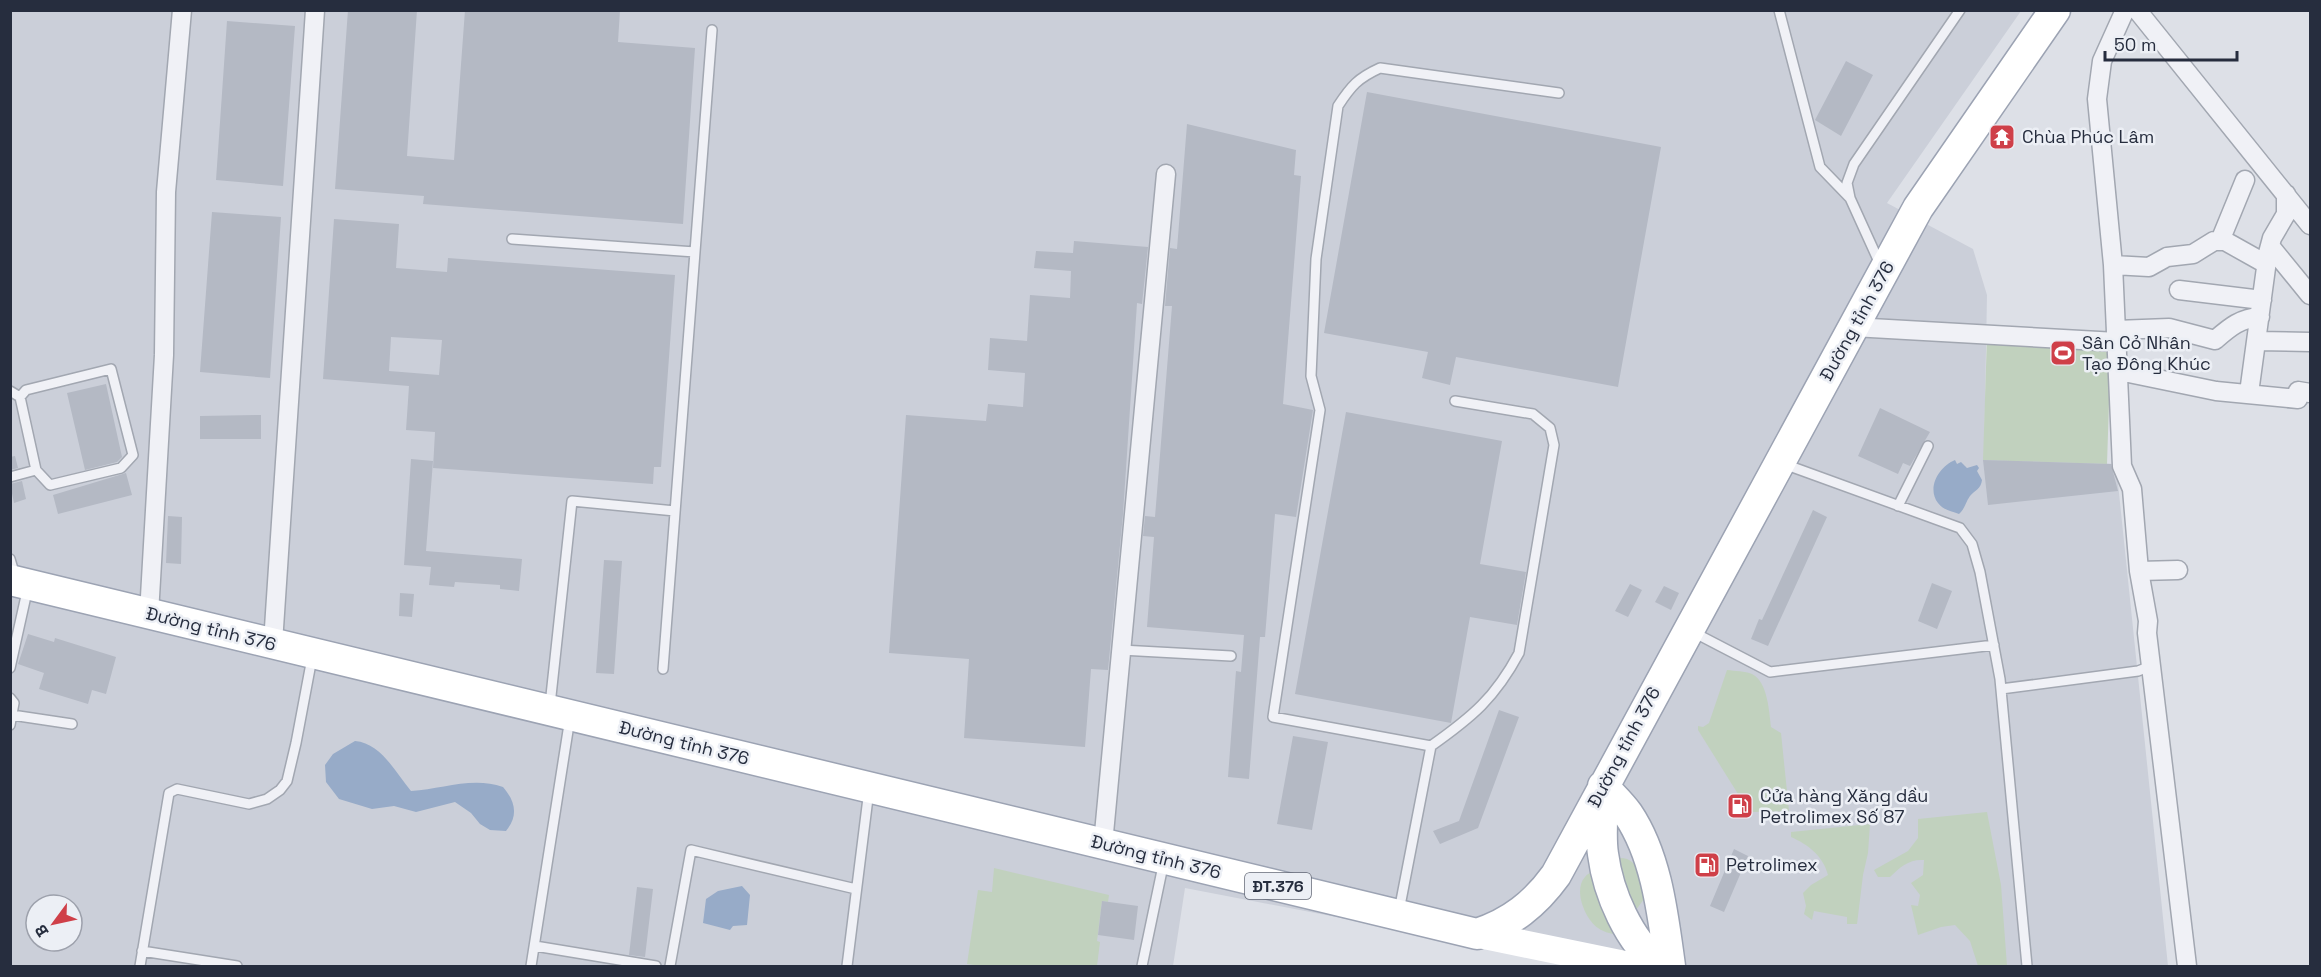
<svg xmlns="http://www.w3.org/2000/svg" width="2321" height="977" font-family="'Space Grotesk',sans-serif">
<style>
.built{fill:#cbcfd9;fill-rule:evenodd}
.green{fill:#c1d1be}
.water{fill:#97abc8}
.building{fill:#b4b9c4;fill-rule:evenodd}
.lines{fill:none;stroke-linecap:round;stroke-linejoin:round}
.lane-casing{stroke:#a2a7b1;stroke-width:12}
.street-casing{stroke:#a2a7b1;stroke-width:21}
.primary-casing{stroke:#9ca3b3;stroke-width:33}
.lane{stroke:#f0f1f6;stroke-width:9}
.street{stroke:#f0f1f6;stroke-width:18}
.secondary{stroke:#fff;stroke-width:27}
.primary{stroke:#fff;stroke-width:30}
.labels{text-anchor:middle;stroke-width:5;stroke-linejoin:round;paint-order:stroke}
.shield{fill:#eceff5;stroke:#616775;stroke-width:1.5}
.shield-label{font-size:16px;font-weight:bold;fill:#262d3e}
.poi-label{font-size:18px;fill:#262d3e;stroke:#eceff5;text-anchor:start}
.street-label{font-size:18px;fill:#262d3e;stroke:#eceff5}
</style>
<rect width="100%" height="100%" fill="#dde0e7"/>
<path class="built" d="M 10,11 L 2021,11 L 1887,203 L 1973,249 L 1987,295 L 1984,459 L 2116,464 L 2168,966 L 1576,966 L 1523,953 L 1185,888 L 1173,966 L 11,966 ZM 36,905 L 72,905 L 72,941 L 36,941 Z"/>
<path class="green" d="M 1987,336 L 2111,341 L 2107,464 L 1983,460 Z
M 1727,670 C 1735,671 1745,671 1752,674 C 1768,682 1769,712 1771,727 L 1781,733 L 1789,811 L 1753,812 L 1743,802 L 1698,730 L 1698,726 L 1703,727 L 1709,723 Z
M 1987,812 L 2001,885 L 2007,966 L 1978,966 L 1970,941 L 1955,925 L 1941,927 L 1918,935 L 1911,905 L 1918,906 L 1920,895 L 1911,883 L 1923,875 L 1924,860 C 1909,859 1900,867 1890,877 L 1878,877 L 1874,870 L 1908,851 L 1918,838 L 1918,819 Z
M 1870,824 L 1868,853 L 1863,875 L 1857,924 L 1847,924 L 1847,917 L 1814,911 L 1812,920 L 1804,914 L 1806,906 L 1803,893 L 1811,885 L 1828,875 C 1823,856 1809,845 1791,837 L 1791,832 Z
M 1619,858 C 1641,857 1641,883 1644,899 L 1636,910 L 1624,891 Z
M 994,868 L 1109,895 L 1108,902 L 1102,901 L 1097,941 L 1100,942 L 1097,966 L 981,966 L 967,964 L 978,890 L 992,892 Z
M 1593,871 L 1621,935 C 1613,934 1605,933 1598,928 C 1585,919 1573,890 1585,877 C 1587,874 1590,873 1593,871 Z"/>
<path class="water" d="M 1955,460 L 1957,464 L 1961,462 L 1967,468 L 1977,465 L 1979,468 L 1977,471 L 1982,480 C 1981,489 1975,490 1970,496 C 1965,503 1965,509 1959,514 C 1951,511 1943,510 1938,503 C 1926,487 1940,466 1955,460 Z
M 355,741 C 381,743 396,773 411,791 C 442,789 473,776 503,787 C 515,801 519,815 506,831 L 490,830 L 480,824 L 471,813 L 455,802 L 416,812 L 394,806 L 372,809 L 339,799 L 326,782 L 325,765 L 333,754 Z
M 742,886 L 750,895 L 747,925 L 733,926 L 730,930 L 703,923 L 706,899 L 718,891 Z"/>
<path class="building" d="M 348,10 L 417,10 L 407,156 L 454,160 L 465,10 L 620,10 L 618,42 L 695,48 L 683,224 L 423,204 L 424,196 L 335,189 Z
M 227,21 L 295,26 L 283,186 L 216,180 Z
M 1846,61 L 1873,75 L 1841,136 L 1815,120 Z
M 1367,92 L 1661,147 L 1618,387 L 1456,357 L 1450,385 L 1422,378 L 1428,352 L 1324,333 Z
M 1187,124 L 1296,150 L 1294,175 L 1301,176 L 1283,404 L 1313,410 L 1296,517 L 1275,514 L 1265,637 L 1260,637 L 1249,779 L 1228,777 L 1236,671 L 1241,672 L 1244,635 L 1147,627 L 1154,537 L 1143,536 L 1145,516 L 1155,517 L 1172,306 L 1165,306 L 1170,248 L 1177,249 Z
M 212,212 L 281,217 L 270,378 L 200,372 Z
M 334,219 L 399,224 L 396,268 L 447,272 L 448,258 L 675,275 L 661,467 L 654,467 L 653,484 L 433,468 L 435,432 L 406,430 L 409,386 L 323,379 ZM 391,337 L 442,340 L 439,375 L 389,371 Z
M 1074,241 L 1148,247 L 1142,304 L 1137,303 L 1123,514 L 1108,670 L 1091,669 L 1085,747 L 964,738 L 969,659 L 889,653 L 906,415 L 986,421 L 988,404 L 1023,407 L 1025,373 L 988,370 L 990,338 L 1027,341 L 1030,295 L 1070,298 L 1071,271 L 1034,268 L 1036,251 L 1073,253 Z
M 106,384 L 122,457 L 117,462 L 85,470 L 67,393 Z
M 1880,408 L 1930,432 L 1910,466 L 1903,463 L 1898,474 L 1858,456 Z
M 1346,412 L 1502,441 L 1480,564 L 1526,572 L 1517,625 L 1470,617 L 1451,723 L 1295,694 Z
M 261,415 L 261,439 L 200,439 L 200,416 Z
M 15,456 L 18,468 L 10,470 L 10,457 Z
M 411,459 L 433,461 L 426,551 L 522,559 L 519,591 L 500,589 L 500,585 L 455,582 L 454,587 L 429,585 L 431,567 L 404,565 Z
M 1983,460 L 2111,464 L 2118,491 L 1988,505 Z
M 126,473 L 132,495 L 58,514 L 53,495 Z
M 22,481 L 26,499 L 14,503 L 10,484 Z
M 1813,510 L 1827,517 L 1768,646 L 1751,639 L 1759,619 L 1762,620 Z
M 168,516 L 182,517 L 181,564 L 166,563 Z
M 604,560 L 622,561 L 614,674 L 596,673 Z
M 1932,583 L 1952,591 L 1937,629 L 1918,621 Z
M 1630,584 L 1642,590 L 1628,617 L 1615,611 Z
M 1664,586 L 1679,593 L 1671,610 L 1655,602 Z
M 400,593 L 414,594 L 412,617 L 399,616 Z
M 28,634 L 54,642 L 55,638 L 116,657 L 106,694 L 92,690 L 88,704 L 39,689 L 44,673 L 18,664 Z
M 1499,710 L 1519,717 L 1478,828 L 1440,844 L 1433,831 L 1459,821 Z
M 1293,736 L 1328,742 L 1312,830 L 1277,824 Z
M 1734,849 L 1748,856 L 1724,912 L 1710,906 Z
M 637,887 L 653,889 L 645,957 L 629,955 Z
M 1102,901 L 1138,906 L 1134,940 L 1098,935 Z"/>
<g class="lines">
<g class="lane-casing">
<path id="lane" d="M 1779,10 L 1820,167 L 1850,198
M 512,239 L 695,252
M 1880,264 L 1850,198 L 1847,183 L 1854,164 L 1960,10
M 10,391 L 20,397 L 36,470 L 50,485 L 121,468 L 133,455 L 111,369 L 26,390 L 20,397
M 1784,464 L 1960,528 L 1972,544 L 1980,572 L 2000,679 L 2027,966
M 10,477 L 36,470
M 1898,506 L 1928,446
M 10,559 L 15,576
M 1693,632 L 1770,672 L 1994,645
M 1121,650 L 1231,656
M 10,668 L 28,587
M 663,669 L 712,30
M 2001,689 L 2138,671 L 2151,666
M 10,698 L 14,703 L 10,725
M 550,705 L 572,501 L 675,511
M 12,715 L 72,724
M 1431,746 L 1273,717 L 1320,410 L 1311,376 L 1316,259 L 1338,106 C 1351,86 1358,78 1380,68 L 1559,93
M 1399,911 L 1431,746 C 1472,717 1495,698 1519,653 L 1554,445 L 1550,428 L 1533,414 L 1455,401
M 535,946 L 656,966
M 142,951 L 237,966
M 140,966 L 169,793 L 177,789 L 249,804 L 267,799 L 280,790 L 287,781 L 296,743 L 312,658
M 531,966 L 570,718
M 670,966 L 691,850 L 856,889
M 847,966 L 869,790
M 1142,966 L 1164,861"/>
</g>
<g class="street-casing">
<path id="street" d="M 2125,10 L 2102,61 L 2097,99 L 2113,265 L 2122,466 L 2132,489 L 2139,571 L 2148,621 L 2147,633 L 2187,966
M 2137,10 L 2310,225
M 2220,241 L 2245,180
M 2270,246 L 2310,295
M 2113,265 L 2149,267 L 2167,257 L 2193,254 L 2214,241 L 2225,241 L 2266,264
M 2179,290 L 2262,300
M 1853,327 L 2117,342
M 2116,330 L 2169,328 L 2215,340 C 2229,328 2240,318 2260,317
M 2256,341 L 2310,342
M 2119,371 L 2216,391 L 2298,399 L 2298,391 L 2310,393
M 2249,393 L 2268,253 L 2272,238 L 2286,214 L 2286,194
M 2139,571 L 2178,570
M 149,614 L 164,355 L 166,192 L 182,10
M 273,643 L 315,10
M 1103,844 L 1166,174"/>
</g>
<g class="primary-casing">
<path id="primary" d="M 10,580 L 1477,934 C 1511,923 1535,904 1556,875 L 1918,208 L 2055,10
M 1603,786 C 1611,795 1621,804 1628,814 C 1657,857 1663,916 1670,966
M 1603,794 C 1603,814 1600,835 1603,854 C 1608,893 1629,942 1661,966"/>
</g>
<use href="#lane" class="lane"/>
<use href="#street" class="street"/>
<path class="secondary" d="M 1477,934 L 1632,966"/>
<use href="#primary" class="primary"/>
</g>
<defs>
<g id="temple-square" transform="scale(1.35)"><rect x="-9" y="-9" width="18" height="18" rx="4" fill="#cf3f48" stroke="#eceff5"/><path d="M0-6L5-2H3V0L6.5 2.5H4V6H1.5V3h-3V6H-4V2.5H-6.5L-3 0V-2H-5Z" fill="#fff"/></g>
<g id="stadium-square" transform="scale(1.35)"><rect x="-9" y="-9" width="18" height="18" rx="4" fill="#cf3f48" stroke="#eceff5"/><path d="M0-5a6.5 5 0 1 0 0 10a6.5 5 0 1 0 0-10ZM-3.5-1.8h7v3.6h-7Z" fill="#fff"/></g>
<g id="fuel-square" transform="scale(1.35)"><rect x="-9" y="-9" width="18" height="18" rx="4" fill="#cf3f48" stroke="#eceff5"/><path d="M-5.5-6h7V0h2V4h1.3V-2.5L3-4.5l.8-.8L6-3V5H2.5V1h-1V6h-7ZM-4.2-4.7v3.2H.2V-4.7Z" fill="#fff"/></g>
</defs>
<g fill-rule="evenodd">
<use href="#temple-square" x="2002" y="137"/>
<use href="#stadium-square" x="2063" y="353"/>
<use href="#fuel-square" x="1740" y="806"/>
<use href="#fuel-square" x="1707" y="865"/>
</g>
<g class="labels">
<rect class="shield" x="1245" y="873" width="66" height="26" rx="4.5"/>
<g class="shield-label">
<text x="1278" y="892">ĐT.376</text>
</g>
<g class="poi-label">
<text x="2022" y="143">Chùa Phúc Lâm</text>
<text x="2082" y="349">Sân Cỏ Nhân<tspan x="2082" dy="21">Tạo Đông Khúc</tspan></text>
<text x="1760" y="802">Cửa hàng Xăng dầu<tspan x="1760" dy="21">Petrolimex Số 87</tspan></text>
<text x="1726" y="871">Petrolimex</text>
</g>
<g class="street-label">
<text transform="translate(1857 321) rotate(-61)" y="6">Đường tỉnh 376</text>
<text transform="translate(211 629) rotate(14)" y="6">Đường tỉnh 376</text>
<text transform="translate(684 743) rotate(14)" y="6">Đường tỉnh 376</text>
<text transform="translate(1624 747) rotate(-62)" y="6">Đường tỉnh 376</text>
<text transform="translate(1156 857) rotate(14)" y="6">Đường tỉnh 376</text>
</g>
</g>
<rect width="2321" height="977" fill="none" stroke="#262d3e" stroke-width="24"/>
<g transform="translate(54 923) rotate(237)"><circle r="28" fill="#eceff5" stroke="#9da1ac" stroke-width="1.5"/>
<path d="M0-4.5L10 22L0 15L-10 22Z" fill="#cf3f48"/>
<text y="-9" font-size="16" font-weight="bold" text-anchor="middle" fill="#262d3e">B</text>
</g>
<path d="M2105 51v9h132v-9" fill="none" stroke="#262d3e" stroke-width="3"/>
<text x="2114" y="51" font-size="18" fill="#262d3e" stroke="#eceff5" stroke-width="4.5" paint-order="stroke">50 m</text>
</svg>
